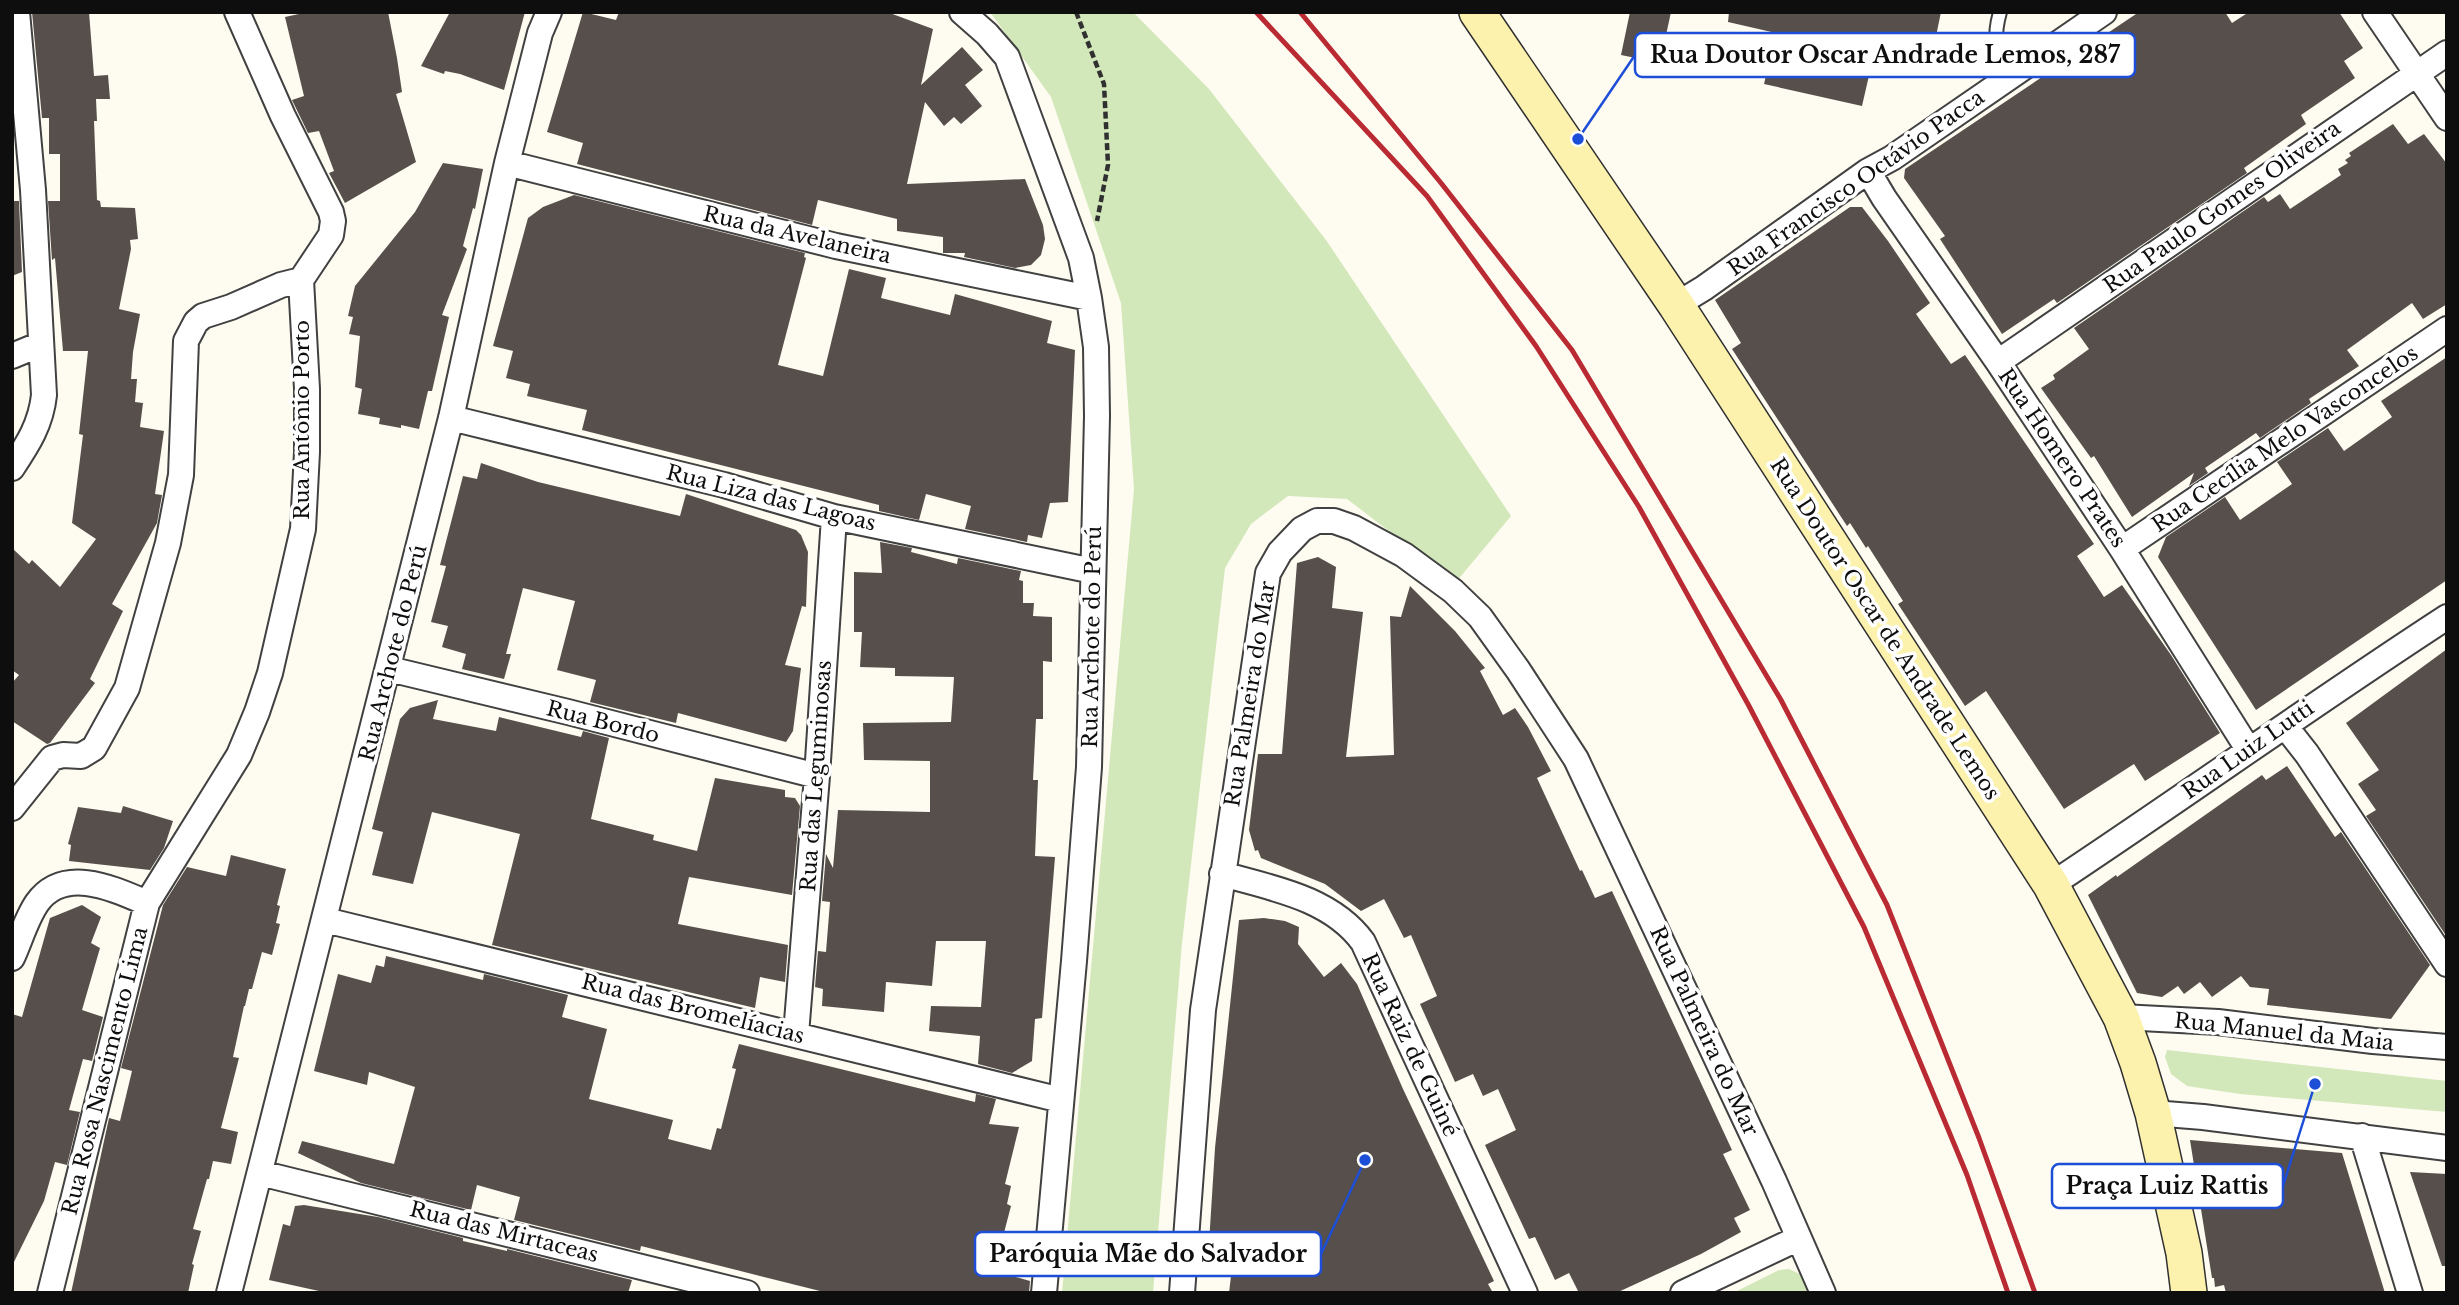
<svg xmlns="http://www.w3.org/2000/svg" width="2459" height="1305" font-family="'Libre Baskerville',serif">
<style>
.green{fill:#d3e8ba}
.building{fill:#574f4b}
.lines{fill:none;stroke-linecap:round;stroke-linejoin:round}
.lane-casing{stroke:#414141;stroke-width:16}
.street-casing{stroke:#414141;stroke-width:28}
.secondary-casing{stroke:#303030;stroke-width:38}
.path{stroke:#303030;stroke-width:4.5;stroke-dasharray:7 3.5;stroke-linecap:butt}
.lane{stroke:#fff;stroke-width:12}
.street{stroke:#fff;stroke-width:24}
.secondary{stroke:#fcf2ad;stroke-width:35}
.rail{stroke:#ba2a33;stroke-width:5}
.labels{text-anchor:middle;stroke-width:7;stroke-linejoin:round;paint-order:stroke}
.street-label{font-size:21px;fill:#0e0e0e;stroke:#fff}
.leader{fill:none;stroke:#1d4ed8;stroke-width:2.5}
.callout-dot{fill:#1d4ed8;stroke:#fff;stroke-width:2.5}
.callout{fill:#fff;stroke:#1d4ed8;stroke-width:2.5}
.callout-label{font-size:23px;text-anchor:middle;font-weight:bold;fill:#0e0e0e}
</style>
<rect width="100%" height="100%" fill="#fefbf0"/>
<path class="green" d="M 990,12 L 1133,12 L 1209,89 L 1326,240 L 1511,516 L 1456,582 L 1347,499 L 1288,496 L 1251,524 L 1225,568 L 1182,943 L 1153,1293 L 1062,1293 L 1134,489 L 1121,303 L 1051,97 Z
M 2167,1050 L 2447,1081 L 2447,1112 L 2240,1094 L 2187,1086 L 2171,1074 L 2165,1057 Z
M 1789,1269 L 1806,1277 L 1815,1293 L 1733,1293 L 1779,1270 Z"/>
<path class="building" d="M 32,12 L 89,12 L 94,76 L 108,75 L 110,99 L 96,99 L 97,121 L 94,121 L 97,200 L 100,201 L 101,207 L 135,208 L 138,239 L 130,240 L 131,249 L 119,309 L 140,314 L 133,352 L 131,379 L 137,379 L 135,402 L 143,403 L 140,427 L 164,431 L 155,494 L 162,495 L 157,523 L 112,604 L 123,611 L 90,679 L 95,683 L 50,743 L 47,744 L 12,721 L 12,683 L 19,675 L 12,670 L 12,548 L 29,564 L 32,560 L 60,587 L 96,539 L 72,523 L 83,435 L 79,434 L 88,351 L 63,351 L 55,258 L 52,260 L 48,201 L 60,201 L 60,154 L 49,154 L 49,118 L 42,118 Z
M 308,12 L 388,12 L 397,58 L 402,92 L 396,94 L 416,162 L 345,203 L 329,173 L 334,171 L 319,131 L 308,133 L 292,100 L 304,96 L 285,17 Z
M 450,12 L 525,12 L 504,90 L 460,74 L 445,71 L 444,74 L 421,66 Z
M 583,12 L 616,20 L 619,12 L 887,12 L 933,29 L 921,85 L 962,47 L 983,70 L 965,85 L 982,106 L 961,124 L 954,117 L 944,126 L 925,102 L 907,184 L 1025,179 L 1043,225 L 1045,239 L 1041,255 L 1031,265 L 1015,268 L 964,257 L 965,253 L 943,253 L 943,237 L 897,231 L 897,219 L 818,200 L 812,225 L 577,164 L 583,143 L 547,132 Z
M 1630,12 L 1671,12 L 1660,63 L 1621,55 Z
M 1729,12 L 1941,12 L 1929,70 L 1873,58 L 1862,106 L 1764,84 L 1776,33 L 1728,22 Z
M 2139,12 L 2225,12 L 2232,23 L 2249,12 L 2339,12 L 2363,48 L 2344,61 L 2355,78 L 2301,115 L 2306,124 L 2244,168 L 2247,173 L 2057,303 L 2054,299 L 2002,334 L 1940,239 L 1945,236 L 1904,178 L 1905,169 Z
M 2393,124 L 2408,144 L 2424,134 L 2447,164 L 2447,304 L 2423,319 L 2412,303 L 2347,350 L 2359,366 L 2309,399 L 2311,403 L 2260,438 L 2256,433 L 2205,468 L 2208,473 L 2189,486 L 2194,473 L 2132,517 L 2094,456 L 2091,458 L 2041,388 L 2055,379 L 2053,375 L 2089,349 L 2074,328 L 2264,197 L 2268,202 L 2280,194 L 2290,209 L 2341,175 L 2338,169 L 2348,163 L 2345,160 L 2351,156 L 2349,153 Z
M 443,163 L 483,169 L 475,209 L 473,208 L 463,246 L 467,249 L 442,315 L 449,317 L 432,391 L 428,391 L 419,429 L 401,425 L 401,428 L 379,424 L 380,418 L 358,414 L 362,389 L 355,387 L 360,336 L 349,334 L 353,317 L 348,316 L 355,286 L 415,212 Z
M 574,195 L 805,253 L 804,257 L 806,258 L 778,365 L 823,376 L 849,269 L 886,278 L 881,298 L 950,315 L 955,294 L 1052,321 L 1047,343 L 1075,350 L 1068,502 L 1050,503 L 1042,538 L 1028,535 L 1027,542 L 965,529 L 971,506 L 926,494 L 919,520 L 879,511 L 879,505 L 582,430 L 587,410 L 527,396 L 530,384 L 506,378 L 513,351 L 493,346 L 528,218 L 543,207 Z
M 12,201 L 19,201 L 22,272 L 12,276 Z
M 1850,207 L 1862,207 L 1888,241 L 1930,303 L 1916,314 L 1951,364 L 1965,355 L 2094,544 L 2077,556 L 2104,597 L 2122,585 L 2171,655 L 2220,733 L 2145,781 L 2134,764 L 2064,809 L 1986,691 L 1965,706 L 1898,604 L 1903,601 L 1868,546 L 1866,548 L 1850,523 L 1847,526 L 1732,349 L 1741,343 L 1715,300 Z
M 2447,357 L 2447,580 L 2256,710 L 2158,557 L 2166,537 L 2225,497 L 2240,520 L 2292,484 L 2277,462 L 2328,428 L 2344,451 L 2392,417 L 2381,401 Z
M 481,463 L 538,482 L 680,516 L 686,494 L 796,530 L 801,535 L 808,552 L 806,607 L 802,606 L 785,665 L 801,668 L 793,731 L 786,742 L 678,713 L 676,723 L 590,702 L 596,680 L 557,670 L 575,601 L 523,588 L 506,654 L 511,654 L 504,679 L 462,669 L 466,654 L 442,647 L 448,626 L 431,622 L 446,566 L 440,565 L 463,476 L 477,479 Z
M 880,542 L 912,548 L 911,552 L 957,564 L 958,558 L 1021,571 L 1019,580 L 1023,581 L 1023,603 L 1034,603 L 1033,616 L 1052,617 L 1052,662 L 1043,661 L 1043,719 L 1036,719 L 1033,780 L 1038,780 L 1035,856 L 1055,857 L 1042,1018 L 1035,1019 L 1032,1061 L 1012,1073 L 978,1064 L 980,1036 L 929,1031 L 931,1006 L 981,1007 L 986,941 L 936,941 L 932,986 L 886,982 L 884,1012 L 822,1006 L 823,989 L 815,987 L 818,951 L 826,952 L 830,902 L 822,901 L 826,854 L 833,868 L 838,810 L 930,812 L 930,761 L 864,760 L 863,723 L 951,722 L 954,677 L 895,676 L 895,668 L 860,667 L 862,632 L 854,632 L 854,572 L 882,573 Z
M 1318,557 L 1336,567 L 1332,608 L 1363,612 L 1346,757 L 1394,755 L 1390,616 L 1401,617 L 1410,586 L 1455,631 L 1485,668 L 1480,671 L 1503,715 L 1515,708 L 1528,727 L 1551,771 L 1537,778 L 1580,871 L 1582,870 L 1595,898 L 1612,891 L 1732,1150 L 1723,1154 L 1750,1210 L 1734,1218 L 1741,1232 L 1701,1254 L 1616,1293 L 1579,1293 L 1569,1273 L 1555,1280 L 1535,1237 L 1529,1239 L 1485,1145 L 1516,1130 L 1498,1089 L 1483,1096 L 1473,1074 L 1455,1082 L 1420,1004 L 1437,996 L 1411,935 L 1404,938 L 1384,899 L 1361,911 L 1325,884 L 1261,858 L 1258,850 L 1255,851 L 1249,830 L 1258,754 L 1282,754 L 1297,563 Z
M 2447,649 L 2447,937 L 2366,816 L 2376,810 L 2358,784 L 2379,770 L 2346,723 Z
M 438,700 L 433,719 L 496,731 L 499,717 L 581,737 L 583,731 L 609,738 L 591,819 L 654,835 L 653,840 L 697,851 L 715,778 L 785,790 L 785,797 L 795,798 L 800,806 L 792,895 L 689,877 L 678,924 L 788,945 L 785,982 L 760,977 L 755,1008 L 492,945 L 520,834 L 432,812 L 413,884 L 372,875 L 383,832 L 372,829 L 400,719 L 410,708 Z
M 2287,766 L 2335,837 L 2341,832 L 2430,965 L 2391,1019 L 2267,1005 L 2269,989 L 2250,987 L 2241,976 L 2212,997 L 2200,982 L 2184,994 L 2178,986 L 2162,997 L 2137,993 L 2088,895 L 2116,875 L 2117,877 L 2262,775 L 2266,780 Z
M 123,806 L 173,821 L 164,848 L 150,870 L 69,861 L 71,845 L 68,844 L 78,807 L 121,813 Z
M 231,855 L 286,869 L 277,905 L 280,906 L 276,923 L 280,924 L 272,955 L 262,952 L 252,989 L 249,989 L 245,1006 L 244,1006 L 233,1057 L 239,1058 L 221,1128 L 238,1132 L 235,1146 L 231,1164 L 213,1161 L 209,1179 L 207,1179 L 193,1229 L 201,1231 L 192,1264 L 194,1265 L 188,1293 L 71,1293 L 109,1118 L 120,1121 L 132,1071 L 121,1068 L 163,905 L 187,867 L 226,876 Z
M 82,905 L 101,917 L 91,943 L 100,948 L 82,1010 L 103,1017 L 92,1061 L 83,1059 L 69,1110 L 80,1112 L 67,1165 L 55,1162 L 44,1201 L 12,1266 L 12,1014 L 22,1017 L 50,918 Z
M 1264,918 L 1285,921 L 1299,927 L 1298,944 L 1324,977 L 1341,963 L 1357,984 L 1403,1089 L 1494,1281 L 1488,1284 L 1493,1293 L 1229,1293 L 1231,1276 L 1207,1275 L 1215,1148 L 1239,920 Z
M 386,956 L 483,980 L 484,974 L 568,995 L 562,1017 L 607,1029 L 589,1099 L 673,1120 L 668,1139 L 711,1150 L 717,1128 L 721,1129 L 736,1069 L 732,1068 L 739,1044 L 975,1102 L 976,1094 L 996,1099 L 989,1124 L 1019,1127 L 1005,1184 L 1011,1186 L 1007,1204 L 1011,1206 L 994,1271 L 1030,1281 L 1029,1293 L 828,1293 L 641,1246 L 640,1251 L 514,1220 L 520,1197 L 477,1185 L 471,1210 L 361,1183 L 298,1153 L 302,1141 L 394,1164 L 415,1087 L 369,1072 L 367,1085 L 314,1071 L 338,974 L 371,983 L 376,965 L 384,967 Z
M 2190,1140 L 2342,1153 L 2385,1293 L 2226,1293 L 2224,1285 L 2215,1287 L 2214,1278 L 2212,1278 Z
M 2410,1172 L 2447,1174 L 2447,1266 L 2442,1266 Z
M 304,1205 L 378,1217 L 463,1238 L 463,1241 L 507,1251 L 507,1249 L 632,1280 L 628,1293 L 328,1293 L 269,1280 L 283,1224 L 290,1226 L 295,1206 Z"/>
<g class="lines">
<g class="lane-casing">
<path id="lane" d="M 2000,12 C 1991,45 1998,46 2018,71"/>
</g>
<g class="street-casing">
<path id="street" d="M 962,12 L 987,34 L 1007,57 L 1081,258 L 1089,298 L 1096,347 L 1097,416 L 1089,767 L 1074,961 L 1044,1293
M 2375,12 L 2447,118
M 507,163 L 836,246 L 1089,298
M 1868,171 L 1884,198 L 1998,362 L 2122,549 L 2248,749
M 1676,305 L 1704,288 L 1868,171 L 1892,158 L 2104,12
M 12,356 L 41,344
M 1998,362 L 2447,53
M 451,418 L 724,485 L 834,517 L 1093,571
M 12,468 C 28,444 41,424 44,395 L 33,190 L 17,12
M 2122,549 L 2447,329
M 389,669 L 568,712 L 817,776
M 2285,726 L 2307,754 L 2447,964
M 12,808 L 52,758 L 63,755 L 81,756 L 94,748 L 127,688 L 168,543 L 181,475 L 186,341 L 196,322 L 203,316 L 231,307 L 281,285 L 301,280
M 1222,874 C 1272,888 1331,898 1363,942 L 1525,1293
M 2051,885 C 2184,797 2313,704 2447,617
M 147,903 L 239,755 L 257,712 L 270,673 L 303,529 L 307,452 L 307,389 L 301,280 L 331,235 L 333,221 L 331,212 L 283,116 L 237,12
M 325,920 L 1061,1100
M 12,958 C 20,941 26,919 37,903 C 64,865 114,889 147,903 L 50,1293
M 2121,1017 L 2218,1022 L 2373,1041 L 2447,1047
M 796,1034 L 817,776 L 834,517
M 2153,1113 L 2203,1117 L 2447,1148
M 2362,1136 L 2410,1293
M 260,1173 L 747,1293
M 229,1293 L 451,418 L 507,163 L 540,33 L 549,12
M 1182,1293 L 1203,1010 L 1268,573 L 1280,552 L 1302,529 L 1317,521 L 1334,521 L 1354,528 L 1404,555 L 1453,591 L 1480,617 L 1518,670 L 1576,759 L 1774,1181 L 1823,1293
M 1683,1293 L 1799,1238"/>
</g>
<g class="secondary-casing">
<path id="secondary" d="M 1477,12 L 1676,305 L 2051,885 L 2121,1017 L 2138,1063 L 2153,1113 L 2184,1253 L 2189,1293"/>
</g>
<path class="path" d="M 1076,12 L 1104,84 L 1108,165 L 1097,221"/>
<use href="#lane" class="lane"/>
<use href="#street" class="street"/>
<use href="#secondary" class="secondary"/>
<path class="rail" d="M 1256,12 L 1427,196 L 1536,346 L 1639,507 L 1749,706 L 1864,927 L 1967,1175 L 2008,1293
M 1300,12 L 1441,183 L 1572,350 L 1781,700 L 1887,905 L 1979,1138 L 2035,1293"/>
</g>
<g class="labels">
<g class="street-label">
<text transform="translate(1856 183) rotate(-35)" y="7">Rua Francisco Octávio Pacca</text>
<text transform="translate(2222 207) rotate(-35)" y="7">Rua Paulo Gomes Oliveira</text>
<text transform="translate(797 235) rotate(13)" y="7">Rua da Avelaneira</text>
<text transform="translate(302 420) rotate(-90)" y="7">Rua Antônio Porto</text>
<text transform="translate(2285 439) rotate(-34)" y="7">Rua Cecília Melo Vasconcelos</text>
<text transform="translate(2062 458) rotate(56)" y="7">Rua Homero Prates</text>
<text transform="translate(771 498) rotate(14)" y="7">Rua Liza das Lagoas</text>
<text transform="translate(1885 629) rotate(57)" y="7">Rua Doutor Oscar de Andrade Lemos</text>
<text transform="translate(1092 637) rotate(-89)" y="7">Rua Archote do Perú</text>
<text transform="translate(393 653) rotate(-76)" y="7">Rua Archote do Perú</text>
<text transform="translate(1250 694) rotate(-81)" y="7">Rua Palmeira do Mar</text>
<text transform="translate(603 722) rotate(14)" y="7">Rua Bordo</text>
<text transform="translate(2248 750) rotate(-35)" y="7">Rua Luiz Lutti</text>
<text transform="translate(816 776) rotate(-86)" y="7">Rua das Leguminosas</text>
<text transform="translate(693 1009) rotate(14)" y="7">Rua das Bromelíacias</text>
<text transform="translate(1704 1031) rotate(65)" y="7">Rua Palmeira do Mar</text>
<text transform="translate(2284 1032) rotate(6)" y="7">Rua Manuel da Maia</text>
<text transform="translate(1410 1045) rotate(65)" y="7">Rua Raiz de Guiné</text>
<text transform="translate(105 1071) rotate(-76)" y="7">Rua Rosa Nascimento Lima</text>
<text transform="translate(504 1232) rotate(14)" y="7">Rua das Mirtaceas</text>
</g>
</g>
<path class="leader" d="M1578 139L1635 55M2315 1084L2283 1186M1365 1160L1321 1254"/>
<g class="callout-dot">
<circle cx="1578" cy="139" r="7"/>
<circle cx="2315" cy="1084" r="7"/>
<circle cx="1365" cy="1160" r="7"/>
</g>
<g class="callout">
<rect x="1635" y="33" width="500" height="44" rx="7"/>
<rect x="2052" y="1164" width="231" height="44" rx="7"/>
<rect x="975" y="1232" width="346" height="44" rx="7"/>
</g>
<g class="callout-label">
<text x="1885" y="63">Rua Doutor Oscar Andrade Lemos, 287</text>
<text x="2167" y="1194">Praça Luiz Rattis</text>
<text x="1148" y="1262">Paróquia Mãe do Salvador</text>
</g>
<rect width="2459" height="1305" fill="none" stroke="#0e0e0e" stroke-width="28"/>
</svg>
